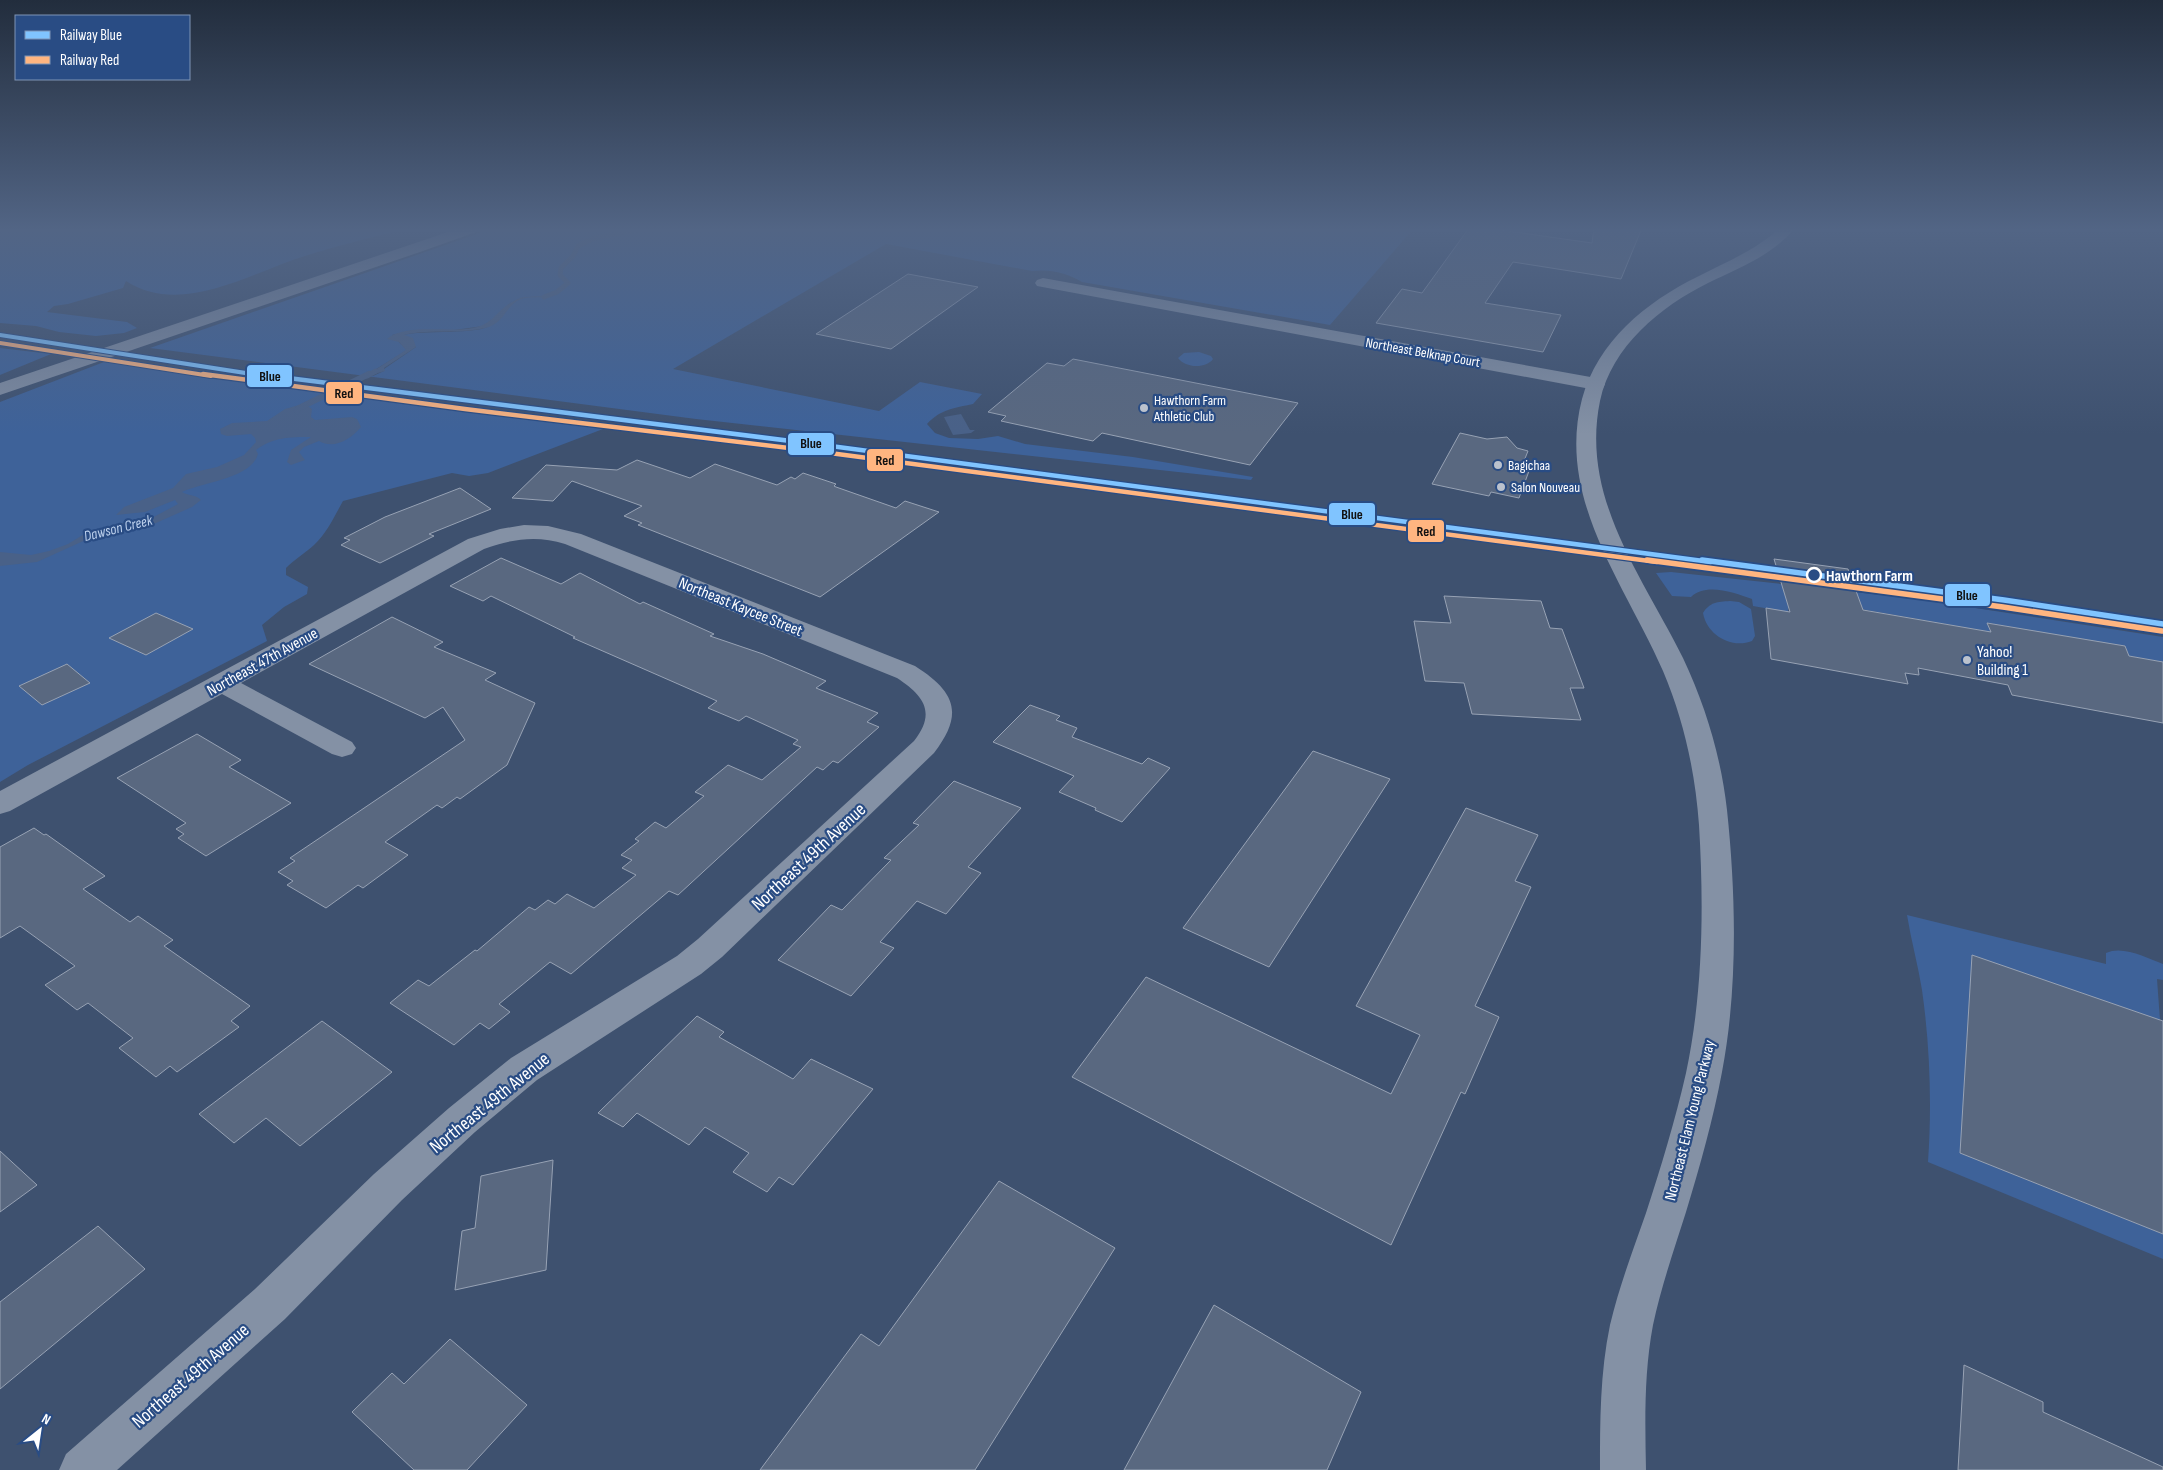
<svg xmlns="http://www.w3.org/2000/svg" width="2163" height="1470" font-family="'Sofia Sans Condensed',sans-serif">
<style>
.green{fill:#3e6299;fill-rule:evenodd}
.water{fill:#496188}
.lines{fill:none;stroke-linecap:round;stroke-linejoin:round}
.stream-far1{stroke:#496188;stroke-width:5}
.stream{stroke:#496188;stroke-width:6}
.building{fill:#596880;stroke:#97a2b4}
.minor{fill:#8491a5;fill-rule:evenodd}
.tertiary{fill:#8491a5;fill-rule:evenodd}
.secondary{fill:#7f8ca1;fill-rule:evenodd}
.rail-1-far2-casing{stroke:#294c84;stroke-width:6}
.rail-1-far1-casing{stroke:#294c84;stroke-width:7}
.rail-1-casing{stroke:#294c84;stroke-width:9}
.rail-2-far2-casing{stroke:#294c84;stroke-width:6}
.rail-2-far1-casing{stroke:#294c84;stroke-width:7}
.rail-2-casing{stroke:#294c84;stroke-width:9}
.rail-1-far2{stroke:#80c4ff;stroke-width:4}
.rail-1-far1{stroke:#80c4ff;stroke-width:4.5}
.rail-1{stroke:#80c4ff;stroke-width:5.5}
.rail-2-far2{stroke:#ffb580;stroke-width:4}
.rail-2-far1{stroke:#ffb580;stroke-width:4.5}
.rail-2{stroke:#ffb580;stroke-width:5.5}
.poi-dot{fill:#bbc2cd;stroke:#294c84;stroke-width:2}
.stop-dot{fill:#294c84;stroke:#fff;stroke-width:2.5}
.labels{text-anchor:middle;stroke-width:4.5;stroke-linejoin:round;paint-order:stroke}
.far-street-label{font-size:14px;fill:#fff;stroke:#294c84}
.far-poi-label{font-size:14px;fill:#fff;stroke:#294c84;text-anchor:start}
.far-water-label{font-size:15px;font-style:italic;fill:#bed2ee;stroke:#294c84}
.stop-label{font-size:16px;font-weight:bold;fill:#fff;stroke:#294c84;text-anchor:start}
.street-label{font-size:16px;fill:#fff;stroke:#294c84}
.poi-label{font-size:16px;fill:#fff;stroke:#294c84;text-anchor:start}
.near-street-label{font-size:19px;fill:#fff;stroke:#294c84}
.line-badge{stroke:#294c84;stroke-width:2}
.pale-badge-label{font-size:14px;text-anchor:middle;font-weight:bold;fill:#111}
</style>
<rect width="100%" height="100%" fill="#3e516f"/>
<path class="green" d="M 0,228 L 409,228 C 374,237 339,245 305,256 C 250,273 181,317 126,281 L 123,288 L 68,304 L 54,306 L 47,312 L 127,322 L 137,328 L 124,333 L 96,336 L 59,332 L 36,326 L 0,323 Z
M 494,228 L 1414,228 L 1330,325 L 1082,282 C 1066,273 1052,269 1032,271 L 886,244 L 673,369 L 879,411 L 920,382 L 982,394 L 973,404 C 954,408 941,409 927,424 L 935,433 L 949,438 L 978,439 L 998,436 L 1025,444 L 1133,457 L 1253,477 L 1251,480 L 696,419 L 150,348 ZM 512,301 C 505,309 499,318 491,325 C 479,335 422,330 403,335 L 416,347 L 384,369 L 384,371 L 373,376 L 365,376 L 407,350 L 392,335 L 414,330 L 447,331 L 483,326 L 491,322 Z
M 0,348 L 51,354 L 0,375 Z
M 1199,352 L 1211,356 L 1213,359 C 1206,369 1185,368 1178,358 L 1184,353 Z
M 104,362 L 509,415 L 603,429 L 488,473 L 469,476 L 452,473 L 343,501 C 334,517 327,533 314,545 C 305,553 295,559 286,568 L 286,575 L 308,587 L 307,594 L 284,607 L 262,625 L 267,641 L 28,765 L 0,782 L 0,402 Z
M 1671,572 L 1910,598 L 2163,637 L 2163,662 L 2129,656 L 2125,646 L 1988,623 L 1991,632 L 1798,598 L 1799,609 L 1788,606 L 1788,612 L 1753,606 L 1752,599 C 1735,593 1706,582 1691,597 L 1672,596 L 1656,573 Z
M 1730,601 L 1739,602 L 1751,609 L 1755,636 L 1752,641 C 1731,649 1707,635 1703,613 C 1710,602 1717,602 1730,601 Z
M 1907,915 L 2106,964 L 2106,953 C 2123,945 2147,958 2163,964 L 2163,980 L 2157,979 L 2160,1020 L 1960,1153 L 2163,1234 L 2163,1259 L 1928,1162 C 1932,1106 1930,1046 1922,990 C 1918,965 1911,940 1907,915 Z"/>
<path class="water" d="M 558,293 C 554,294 548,297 544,297 C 536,298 524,296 517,301 C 506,308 503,322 489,327 C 461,335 432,328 404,335 L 413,338 L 416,347 L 384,368 L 385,371 L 364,377 L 406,350 L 399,342 L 387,339 C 406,323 449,333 473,328 C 494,324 497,309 514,301 C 524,295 532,297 543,296 C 548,296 553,293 558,293 Z
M 299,405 L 308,406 L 312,409 L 311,417 L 315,420 L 352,417 L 357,419 L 361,427 C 351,439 334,450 319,441 L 304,447 L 299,452 L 305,460 L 291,465 L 287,462 L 291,450 L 311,437 C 290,437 273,437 256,450 L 258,454 C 251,479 203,482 182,492 C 188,496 195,494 201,500 L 192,507 L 147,527 L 101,533 L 37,562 L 0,566 L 0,552 L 31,555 L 49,551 L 68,544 L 86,533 L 121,523 L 133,523 L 150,519 L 178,504 L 175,500 L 145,512 L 116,515 L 124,507 L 173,488 L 186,474 L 217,467 L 244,455 L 256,442 L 255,438 L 251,434 L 227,436 L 221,434 L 220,429 L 232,423 L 267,421 L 285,409 Z
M 961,414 L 970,430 L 975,430 L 971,433 L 953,435 L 944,417 Z"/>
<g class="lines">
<path class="stream-far1" d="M 544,297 L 557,292 L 568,283 L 560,275 L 561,268 L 573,256 L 578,246 L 594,238 L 647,228
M 367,376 L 376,371"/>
<path class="stream" d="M 297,411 L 299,408 L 369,374"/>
</g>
<path class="building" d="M 1469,228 L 1487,228 L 1592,243 L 1594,228 L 1642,228 L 1621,279 L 1513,262 L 1485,303 L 1561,315 L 1543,352 L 1376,323 L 1402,289 L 1422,293 Z
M 908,274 L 978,287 L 891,349 L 816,334 Z
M 1073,359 L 1298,403 L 1250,465 L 1102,433 L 1093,441 L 1001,421 L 1006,416 L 988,412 L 1047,363 L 1064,366 Z
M 1460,433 L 1487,439 L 1507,437 L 1517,448 L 1528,451 L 1524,461 L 1532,463 L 1519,498 L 1491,492 L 1489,496 L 1432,484 Z
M 637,460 L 690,478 L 715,464 L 777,485 L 791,477 L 795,479 L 803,473 L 836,484 L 834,486 L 836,487 L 896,508 L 905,501 L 939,512 L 820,597 L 638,525 L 642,523 L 624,516 L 642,506 L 572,481 L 553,501 L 512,498 L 546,465 L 617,470 Z
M 460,488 L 491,509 L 429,534 L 434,536 L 380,563 L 341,545 L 350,540 L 344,538 L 385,517 Z
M 501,558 L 561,584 L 580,573 L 640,604 L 643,602 L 714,634 L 710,636 L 763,654 L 826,681 L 816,688 L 878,713 L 867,722 L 879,727 L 838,763 L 833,761 L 823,770 L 817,767 L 678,895 L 669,891 L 571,974 L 550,962 L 499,1004 L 510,1012 L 489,1029 L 480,1023 L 454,1045 L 390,1003 L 418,980 L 429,986 L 475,950 L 477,951 L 529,907 L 535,910 L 548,900 L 555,904 L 567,894 L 594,908 L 636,875 L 622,868 L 632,860 L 621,855 L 639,841 L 635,839 L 655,822 L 666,828 L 704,796 L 695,792 L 728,765 L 762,780 L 801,747 L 793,744 L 798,740 L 746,716 L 739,721 L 708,708 L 717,701 L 573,638 L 575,637 L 491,596 L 483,601 L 450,586 Z
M 1774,559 L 1848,569 L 1863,610 L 1991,632 L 1987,623 L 2125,646 L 2129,656 L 2163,662 L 2163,723 L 2012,695 L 2008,685 L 1918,668 L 1919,675 L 1905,673 L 1908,684 L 1771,659 L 1766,608 L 1790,612 Z
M 1444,596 L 1541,601 L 1550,628 L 1562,629 L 1584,688 L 1570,688 L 1581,720 L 1472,714 L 1464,683 L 1425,681 L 1414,621 L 1451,623 Z
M 156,613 L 193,629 L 146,655 L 109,638 Z
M 392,617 L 443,642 L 434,647 L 496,673 L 485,680 L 535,703 L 507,765 L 460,799 L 457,797 L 442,808 L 437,805 L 385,842 L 408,855 L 363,888 L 358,885 L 326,908 L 287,885 L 293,881 L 278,872 L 295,861 L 290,858 L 465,740 L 443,707 L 425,718 L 309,664 Z
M 67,664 L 90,683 L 42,705 L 19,686 Z
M 1030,705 L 1060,716 L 1056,720 L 1077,728 L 1072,737 L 1142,764 L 1148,758 L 1170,768 L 1122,822 L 1095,810 L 1096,808 L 1059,792 L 1074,776 L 993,742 Z
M 197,734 L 241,760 L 229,767 L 291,803 L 206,856 L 178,838 L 184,834 L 176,829 L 186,823 L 117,778 Z
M 1313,751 L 1390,779 L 1269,967 L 1183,928 Z
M 954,781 L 1021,808 L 968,867 L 981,873 L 946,914 L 917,901 L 880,942 L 894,948 L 851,996 L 778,960 L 831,905 L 842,910 L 891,860 L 884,858 L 919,825 L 913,823 Z
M 1466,808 L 1538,835 L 1515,881 L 1531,887 L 1475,1006 L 1499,1017 L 1465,1094 L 1461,1092 L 1391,1245 L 1072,1077 L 1146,977 L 1391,1094 L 1420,1035 L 1356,1006 Z
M 34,828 L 44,835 L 46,834 L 105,876 L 83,889 L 130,922 L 138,916 L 173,940 L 164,946 L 250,1006 L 231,1021 L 239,1027 L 177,1072 L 170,1066 L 156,1077 L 119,1048 L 133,1038 L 88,1003 L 77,1010 L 45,985 L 75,966 L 20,926 L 0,938 L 0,847 Z
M 1972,955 L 2163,1021 L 2163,1234 L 1960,1153 Z
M 697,1016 L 724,1032 L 719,1037 L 793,1079 L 811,1059 L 873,1089 L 793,1185 L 779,1177 L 767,1192 L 733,1172 L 749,1153 L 705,1127 L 689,1145 L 637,1113 L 623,1127 L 598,1113 Z
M 322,1021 L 392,1072 L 300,1146 L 266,1118 L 234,1143 L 199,1114 Z
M 0,1151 L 37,1185 L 0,1212 Z
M 553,1160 L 546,1270 L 455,1290 L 462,1231 L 475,1228 L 481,1176 Z
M 999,1181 L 1115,1248 L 975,1470 L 760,1470 L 861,1334 L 879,1346 Z
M 98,1226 L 145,1269 L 0,1389 L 0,1302 Z
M 1214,1305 L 1361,1392 L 1327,1470 L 1124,1470 Z
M 450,1339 L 527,1405 L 467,1470 L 414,1470 L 352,1412 L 392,1373 L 404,1384 Z
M 1964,1365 L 2043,1402 L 2043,1412 L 2163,1467 L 2163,1470 L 1958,1470 Z"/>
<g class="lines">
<path class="minor" d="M 1043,278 L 1596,378 L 1603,380 L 1605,384 L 1603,388 L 1596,390 L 1037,286 L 1035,283 L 1037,280 Z
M 524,525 L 548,526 L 581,534 L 915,666 C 956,692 964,714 934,753 L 722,957 L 701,974 L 537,1080 L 475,1132 L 402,1200 L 285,1319 L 117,1470 L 59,1470 L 66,1454 L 255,1289 L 374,1174 L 449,1108 L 511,1058 L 677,956 L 698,939 L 914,741 C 937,712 923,695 897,678 L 565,544 C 537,535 511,539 484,549 L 241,683 L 352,742 L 356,748 L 352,754 L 342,757 L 332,754 L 222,694 L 10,811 L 0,814 L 0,791 L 468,539 L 500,529 Z"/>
<path class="tertiary" d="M 1780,228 L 1795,228 C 1773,255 1739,268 1708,283 C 1660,307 1612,346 1600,401 C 1580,498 1643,577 1683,658 C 1706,707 1721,757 1727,810 C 1736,895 1738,988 1722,1072 C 1713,1120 1700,1166 1686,1212 C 1674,1250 1661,1287 1653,1325 C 1644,1373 1645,1421 1646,1470 L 1600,1470 C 1600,1421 1600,1373 1610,1325 C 1619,1287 1633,1250 1646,1213 C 1661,1167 1675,1121 1686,1073 C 1703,993 1704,907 1699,825 C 1695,771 1684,721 1663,671 C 1625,584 1556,499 1582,399 C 1597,342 1646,302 1697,277 C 1726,262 1756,250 1780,228 Z"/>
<path class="secondary" d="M 460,228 L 481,228 L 479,231 L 420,252 L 0,395 L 0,383 Z"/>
<g class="rail-1-far2-casing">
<path id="rail-1-far2" d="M 0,335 L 265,376"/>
</g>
<g class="rail-1-far1-casing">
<path id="rail-1-far1" d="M 256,374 L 823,445 L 1711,562"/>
</g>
<g class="rail-1-casing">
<path id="rail-1" d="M 1702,560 L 2004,600 L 2163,624"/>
</g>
<g class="rail-2-far2-casing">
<path id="rail-2-far2" d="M 0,343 L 211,376"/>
</g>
<g class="rail-2-far1-casing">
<path id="rail-2-far1" d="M 203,374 L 465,409 L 822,452 L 1657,562"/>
</g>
<g class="rail-2-casing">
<path id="rail-2" d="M 1647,560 L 2003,607 L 2162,631"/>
</g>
<use href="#rail-1-far2" class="rail-1-far2"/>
<use href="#rail-1-far1" class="rail-1-far1"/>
<use href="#rail-1" class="rail-1"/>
<use href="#rail-2-far2" class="rail-2-far2"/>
<use href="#rail-2-far1" class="rail-2-far1"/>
<use href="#rail-2" class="rail-2"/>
</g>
<linearGradient id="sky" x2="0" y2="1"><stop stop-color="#222d3d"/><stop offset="0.53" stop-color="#526585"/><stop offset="1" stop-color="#526585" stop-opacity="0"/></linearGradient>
<rect width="2163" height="434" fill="url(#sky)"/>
<g class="poi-dot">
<circle cx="1144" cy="408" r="5"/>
<circle cx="1498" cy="465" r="5"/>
<circle cx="1501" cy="487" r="5"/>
<circle cx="1967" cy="660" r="5"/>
</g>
<circle class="stop-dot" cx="1814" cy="575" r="7"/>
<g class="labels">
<g class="far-street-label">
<text transform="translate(1423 352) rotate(10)" y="5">Northeast Belknap Court</text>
</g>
<g class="far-poi-label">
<text x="1154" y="405">Hawthorn Farm<tspan x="1154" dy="16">Athletic Club</tspan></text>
<text x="1508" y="470">Bagichaa</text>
<text x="1511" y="492">Salon Nouveau</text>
</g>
<g class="far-water-label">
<text transform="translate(118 528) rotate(-14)" y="5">Dawson Creek</text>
</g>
<g class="stop-label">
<text x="1826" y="581">Hawthorn Farm</text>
</g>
<g class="street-label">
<text transform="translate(741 606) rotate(22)" y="6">Northeast Kaycee Street</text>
<text transform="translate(262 661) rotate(-29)" y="6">Northeast 47th Avenue</text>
<text transform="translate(1689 1120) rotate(-76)" y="6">Northeast Elam Young Parkway</text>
</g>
<g class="poi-label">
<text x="1977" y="657">Yahoo!<tspan x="1977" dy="18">Building 1</tspan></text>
</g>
<g class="near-street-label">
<text transform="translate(808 856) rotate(-43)" y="7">Northeast 49th Avenue</text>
<text transform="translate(489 1102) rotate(-39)" y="7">Northeast 49th Avenue</text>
<text transform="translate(190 1375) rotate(-41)" y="7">Northeast 49th Avenue</text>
</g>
</g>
<g class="line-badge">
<rect x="246" y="364" width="47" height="24" rx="5" fill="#80c4ff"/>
<rect x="325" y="381" width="38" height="24" rx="5" fill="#ffb580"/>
<rect x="787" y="432" width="48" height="24" rx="5" fill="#80c4ff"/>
<rect x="866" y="448" width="38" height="24" rx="5" fill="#ffb580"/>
<rect x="1328" y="502" width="48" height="24" rx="5" fill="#80c4ff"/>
<rect x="1407" y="519" width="38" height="24" rx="5" fill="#ffb580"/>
<rect x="1944" y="583" width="47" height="24" rx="5" fill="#80c4ff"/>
</g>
<g class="pale-badge-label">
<text x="270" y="381">Blue</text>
<text x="344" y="398">Red</text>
<text x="811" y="448">Blue</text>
<text x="885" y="465">Red</text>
<text x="1352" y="519">Blue</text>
<text x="1426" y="536">Red</text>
<text x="1967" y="600">Blue</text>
</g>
<rect x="15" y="15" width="175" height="65" fill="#294c84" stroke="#7f94b5"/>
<rect x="25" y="31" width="25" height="8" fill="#80c4ff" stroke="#7f94b5"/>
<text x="60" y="40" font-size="15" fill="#ffffff">Railway Blue</text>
<rect x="25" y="56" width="25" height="8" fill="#ffb580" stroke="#7f94b5"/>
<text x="60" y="65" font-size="15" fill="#ffffff">Railway Red</text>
<g transform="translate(40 1430) rotate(30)" stroke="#294c84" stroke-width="4" paint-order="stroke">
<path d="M0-4L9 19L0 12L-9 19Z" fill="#ffffff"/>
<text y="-8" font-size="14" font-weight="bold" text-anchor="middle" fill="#ffffff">N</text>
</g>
</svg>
